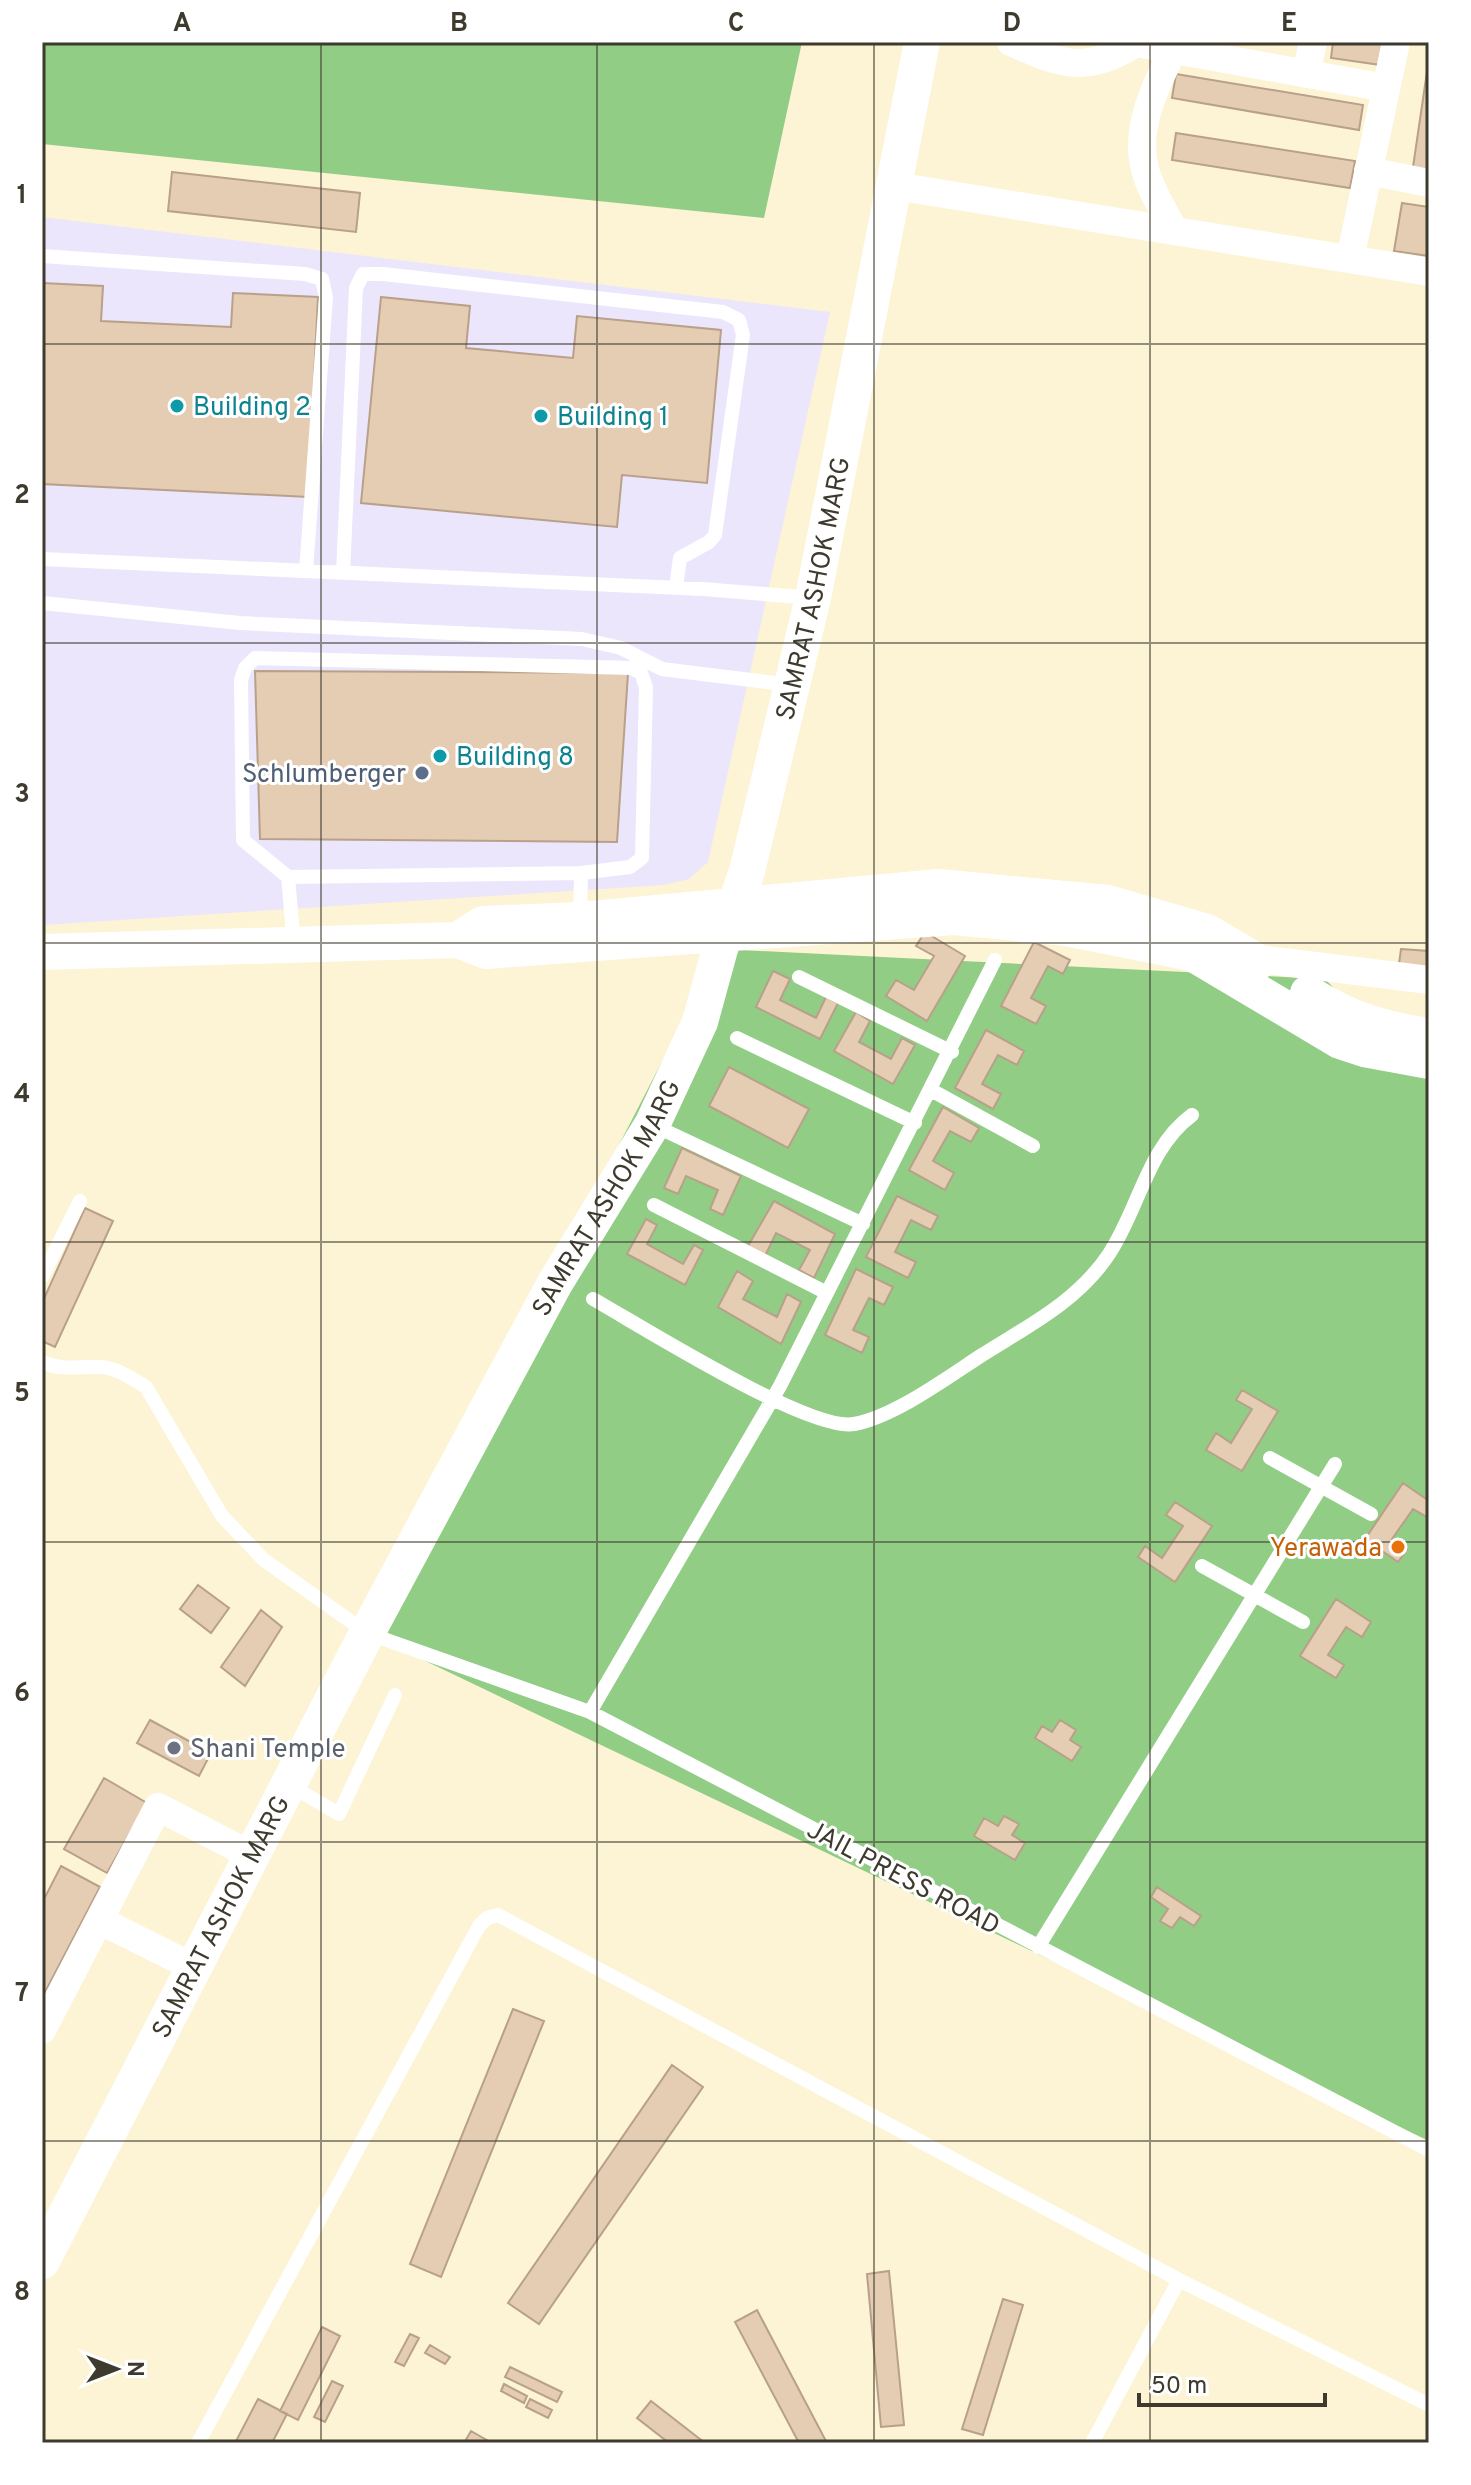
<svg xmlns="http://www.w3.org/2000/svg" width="1471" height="2485" font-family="Overpass,sans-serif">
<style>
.commercial{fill:#ebe6fc}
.forest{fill:#91cd85}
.building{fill:#e5cdb4;stroke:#b8a089;stroke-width:2}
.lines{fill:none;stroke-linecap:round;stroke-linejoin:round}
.service{stroke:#fff;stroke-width:14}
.minor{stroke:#fff;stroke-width:28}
.tertiary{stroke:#fff;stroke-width:36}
.grid{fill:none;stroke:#3e3b2e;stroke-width:2;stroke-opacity:0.55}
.culture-dot{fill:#0f9aa8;stroke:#fff;stroke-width:3}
.service-dot{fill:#5c6f8a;stroke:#fff;stroke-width:3}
.food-dot{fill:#e8710a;stroke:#fff;stroke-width:3}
.worship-dot{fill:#6b7280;stroke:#fff;stroke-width:3}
.labels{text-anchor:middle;stroke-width:6;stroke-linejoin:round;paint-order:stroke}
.culture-label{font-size:26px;fill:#0d838f;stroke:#fff;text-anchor:start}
.street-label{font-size:26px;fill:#3e3b2e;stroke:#fff}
.service-label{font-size:26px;fill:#4e5e75;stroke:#fff;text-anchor:end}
.food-label{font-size:26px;fill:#c56008;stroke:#fff;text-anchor:end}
.worship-label{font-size:26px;fill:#5b616d;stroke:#fff;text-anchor:start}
.neatline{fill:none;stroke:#3e3b2e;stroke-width:3}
.grid-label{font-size:26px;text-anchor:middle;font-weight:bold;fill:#3e3b2e}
</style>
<rect width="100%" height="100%" fill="#fcf4d4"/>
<path class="commercial" d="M 42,217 L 830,312 L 708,862 L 689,879 L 663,885 L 42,925 Z"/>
<path class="forest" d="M 42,42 L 802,42 L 764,218 L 42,144 Z
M 720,949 L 1305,978 L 1327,981 L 1350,1005 L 1429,1050 L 1429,2141 L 367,1633 Z"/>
<path class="building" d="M 1333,42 L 1392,42 L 1388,66 L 1331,58 Z
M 1429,58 L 1429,170 L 1413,167 Z
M 1176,74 L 1363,105 L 1359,130 L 1172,98 Z
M 1176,133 L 1355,161 L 1350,188 L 1172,160 Z
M 172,172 L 360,193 L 356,232 L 168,211 Z
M 1402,203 L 1429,207 L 1429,256 L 1394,251 Z
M 42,283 L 103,286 L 101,321 L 231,327 L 233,293 L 318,297 L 308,497 L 42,484 Z
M 381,297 L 470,306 L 466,348 L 573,358 L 577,316 L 721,330 L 707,483 L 622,475 L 617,527 L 361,503 Z
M 255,671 L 628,673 L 617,842 L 260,839 Z
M 925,932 L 965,956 L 927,1021 L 886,996 L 896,980 L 914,990 L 934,956 L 916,946 Z
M 1034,942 L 1070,960 L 1063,974 L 1048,966 L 1031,998 L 1046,1006 L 1036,1024 L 1001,1006 Z
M 1401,949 L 1429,951 L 1429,974 L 1398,971 Z
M 773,971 L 790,979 L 780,1000 L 816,1018 L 826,997 L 838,1003 L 820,1039 L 756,1007 Z
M 856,1012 L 870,1021 L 859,1042 L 891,1059 L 902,1038 L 915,1045 L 893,1084 L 834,1051 Z
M 986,1030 L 1024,1051 L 1017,1065 L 998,1055 L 982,1084 L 1001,1094 L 993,1109 L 955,1088 Z
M 729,1067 L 809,1109 L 788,1148 L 709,1106 Z
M 943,1107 L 979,1128 L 971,1142 L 950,1131 L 933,1161 L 954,1173 L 945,1190 L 909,1170 Z
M 682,1148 L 741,1176 L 723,1215 L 710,1209 L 718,1190 L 686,1176 L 678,1194 L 664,1188 Z
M 897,1196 L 938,1216 L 931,1230 L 911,1220 L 895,1252 L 916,1262 L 908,1278 L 866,1257 Z
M 774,1201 L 835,1234 L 814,1278 L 799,1270 L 810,1250 L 776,1233 L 765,1256 L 748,1246 Z
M 85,1208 L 113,1221 L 55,1347 L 42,1341 L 42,1303 Z
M 646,1219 L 657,1225 L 647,1244 L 683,1264 L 694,1245 L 703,1250 L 685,1285 L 627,1254 Z
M 856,1269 L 893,1287 L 884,1305 L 869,1298 L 853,1330 L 869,1337 L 862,1353 L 825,1335 Z
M 737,1271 L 753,1281 L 743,1299 L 777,1317 L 787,1294 L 801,1302 L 781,1344 L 718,1307 Z
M 1242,1390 L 1278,1411 L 1242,1471 L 1206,1450 L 1216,1433 L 1231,1443 L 1252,1409 L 1236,1400 Z
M 1403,1483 L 1429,1501 L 1429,1518 L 1413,1509 L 1392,1539 L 1407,1550 L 1398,1562 L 1365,1539 Z
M 1175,1502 L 1212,1526 L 1175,1582 L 1138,1557 L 1145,1546 L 1162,1558 L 1183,1526 L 1166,1515 Z
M 198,1585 L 229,1608 L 211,1633 L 180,1609 Z
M 1336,1599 L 1371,1622 L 1362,1637 L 1346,1627 L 1328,1655 L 1344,1665 L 1336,1678 L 1300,1656 Z
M 261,1610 L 282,1627 L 245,1686 L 221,1667 Z
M 150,1720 L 211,1753 L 199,1776 L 137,1743 Z
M 1060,1720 L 1076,1730 L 1070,1740 L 1081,1747 L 1072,1761 L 1035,1738 L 1042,1726 L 1052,1732 Z
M 104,1778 L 147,1803 L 107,1873 L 64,1849 Z
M 1004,1816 L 1019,1824 L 1012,1835 L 1025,1843 L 1015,1860 L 974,1836 L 984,1818 L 998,1826 Z
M 61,1866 L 100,1887 L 42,1998 L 42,1903 Z
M 1157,1887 L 1201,1916 L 1194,1926 L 1180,1917 L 1172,1928 L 1160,1921 L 1168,1909 L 1151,1897 Z
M 513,2009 L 544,2021 L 441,2277 L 410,2264 Z
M 672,2065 L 703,2087 L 539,2324 L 508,2303 Z
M 889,2271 L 904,2425 L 881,2427 L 867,2274 Z
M 1003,2299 L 1023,2305 L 983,2435 L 962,2429 Z
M 757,2310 L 827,2443 L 799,2443 L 735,2322 Z
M 322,2327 L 340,2336 L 298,2420 L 280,2411 Z
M 410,2334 L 419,2338 L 404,2366 L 395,2362 Z
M 430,2345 L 450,2357 L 445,2364 L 425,2353 Z
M 510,2367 L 562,2392 L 557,2402 L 505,2377 Z
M 332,2381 L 343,2386 L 325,2422 L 314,2417 Z
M 504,2384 L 527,2396 L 524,2403 L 501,2391 Z
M 258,2399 L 287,2414 L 272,2443 L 235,2443 Z
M 530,2399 L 552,2410 L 548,2418 L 526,2407 Z
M 651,2401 L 705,2443 L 669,2443 L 637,2418 Z
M 471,2431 L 492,2443 L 464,2443 Z"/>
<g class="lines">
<path class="service" d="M 42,256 L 305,274 L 322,279 L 326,297 L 306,571
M 42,559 L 703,589 L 812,598
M 343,573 L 356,288 L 363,274 L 383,274 L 723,312 L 739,320 L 743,335 L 715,535 L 709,542 L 680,558 L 676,587
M 42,603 L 240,623 L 582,639 L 621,648 L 662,669 L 791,685
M 288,877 L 294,945
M 580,920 L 581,873 L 288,877 L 243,840 L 241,680 L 245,668 L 255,658 L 631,668 L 641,673 L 646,687 L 642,858 L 630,867 L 581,873
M 799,977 L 952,1052
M 737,1038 L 915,1123
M 931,1090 L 1033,1146
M 653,1125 L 863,1224
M 654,1205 L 827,1293
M 42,1277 L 80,1201
M 593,1299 C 641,1326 809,1432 854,1424 C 894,1417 948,1377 982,1355 C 1028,1326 1078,1301 1109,1254 C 1139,1209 1147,1148 1192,1115
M 42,1362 C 62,1371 77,1366 99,1367 C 116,1367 131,1378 146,1387 L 222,1516 L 264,1560 L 367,1633 L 590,1712 L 1429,2150
M 1270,1458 L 1371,1514
M 1202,1566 L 1303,1622
M 590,1712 L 780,1386 L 995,960
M 291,1786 L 339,1814 L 395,1695
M 1038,1947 L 1335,1464
M 198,2443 L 479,1926 L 487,1918 L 498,1915 L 1179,2280 L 1429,2405
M 1092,2443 L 1179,2280"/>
<path class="minor" d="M 1011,42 C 1062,65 1086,74 1136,43 L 1386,88
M 1173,50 C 1156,86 1134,127 1145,169 C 1150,190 1165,212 1174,231
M 1306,74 L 1313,42
M 1368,171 L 1429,183
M 895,186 L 1429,272
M 1350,259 L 1396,42
M 1251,958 L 1429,980
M 101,1921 L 193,1967
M 42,2030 L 158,1807 L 251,1855"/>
<g class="tertiary">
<path d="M 458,940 L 483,924 L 580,920 L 938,887 L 1108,903 L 1207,932 L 1258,962"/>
<path d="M 42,952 L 458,940 L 486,951 L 954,917 L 1066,928 L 1192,953 L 1340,1041 L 1364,1049 L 1429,1061"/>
<path d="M 1308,993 C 1345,1017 1380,1029 1423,1035"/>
<path id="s1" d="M 42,2261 L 367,1633 L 555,1283 L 652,1125 L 700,1022 L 720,949 L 747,871 L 813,598 L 922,42"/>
</g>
</g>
<path class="grid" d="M 321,42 L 321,2443M 597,42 L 597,2443M 874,42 L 874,2443M 1150,42 L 1150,2443M 42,344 L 1429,344M 42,643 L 1429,643M 42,943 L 1429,943M 42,1242 L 1429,1242M 42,1542 L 1429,1542M 42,1842 L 1429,1842M 42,2141 L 1429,2141"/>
<g class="culture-dot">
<circle cx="177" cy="406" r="8"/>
<circle cx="541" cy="416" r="8"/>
<circle cx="440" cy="756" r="8"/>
</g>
<circle class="service-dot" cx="422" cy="773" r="8"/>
<circle class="food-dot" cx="1398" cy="1547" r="8"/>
<circle class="worship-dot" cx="174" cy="1748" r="8"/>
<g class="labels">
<g class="culture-label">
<text x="193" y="415">Building 2</text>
<text x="557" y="425">Building 1</text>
<text x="456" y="765">Building 8</text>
</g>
<g class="street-label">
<text dy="9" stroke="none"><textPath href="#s1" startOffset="1852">SAMRAT ASHOK MARG</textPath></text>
<text dy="9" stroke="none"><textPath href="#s1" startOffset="1204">SAMRAT ASHOK MARG</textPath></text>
<text transform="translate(904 1877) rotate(28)" y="9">JAIL PRESS ROAD</text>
<text dy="9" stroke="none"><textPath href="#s1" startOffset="388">SAMRAT ASHOK MARG</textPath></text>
</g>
<g class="service-label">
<text x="406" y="782">Schlumberger</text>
</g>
<g class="food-label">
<text x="1382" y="1556">Yerawada</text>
</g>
<g class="worship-label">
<text x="190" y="1757">Shani Temple</text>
</g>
</g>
<rect width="1471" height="2485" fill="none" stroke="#ffffff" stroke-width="88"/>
<g transform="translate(116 2369) rotate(90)" stroke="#ffffff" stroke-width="6" paint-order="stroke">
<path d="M0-6L14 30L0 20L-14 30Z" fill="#3e3b2e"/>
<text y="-12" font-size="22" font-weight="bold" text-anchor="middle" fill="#3e3b2e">N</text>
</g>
<path d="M1139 2393v12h186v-12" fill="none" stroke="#3e3b2e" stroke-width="4"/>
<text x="1151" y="2393" font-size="24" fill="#3e3b2e" stroke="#ffffff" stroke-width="6" paint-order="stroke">50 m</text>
<rect x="44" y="44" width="1383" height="2397" class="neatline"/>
<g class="grid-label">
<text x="182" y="31">A</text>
<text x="459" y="31">B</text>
<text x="736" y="31">C</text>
<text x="1012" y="31">D</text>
<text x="1289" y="31">E</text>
<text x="22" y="203">1</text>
<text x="22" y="503">2</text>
<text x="22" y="802">3</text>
<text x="22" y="1102">4</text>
<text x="22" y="1401">5</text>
<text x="22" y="1701">6</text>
<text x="22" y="2001">7</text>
<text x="22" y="2300">8</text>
</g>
</svg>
